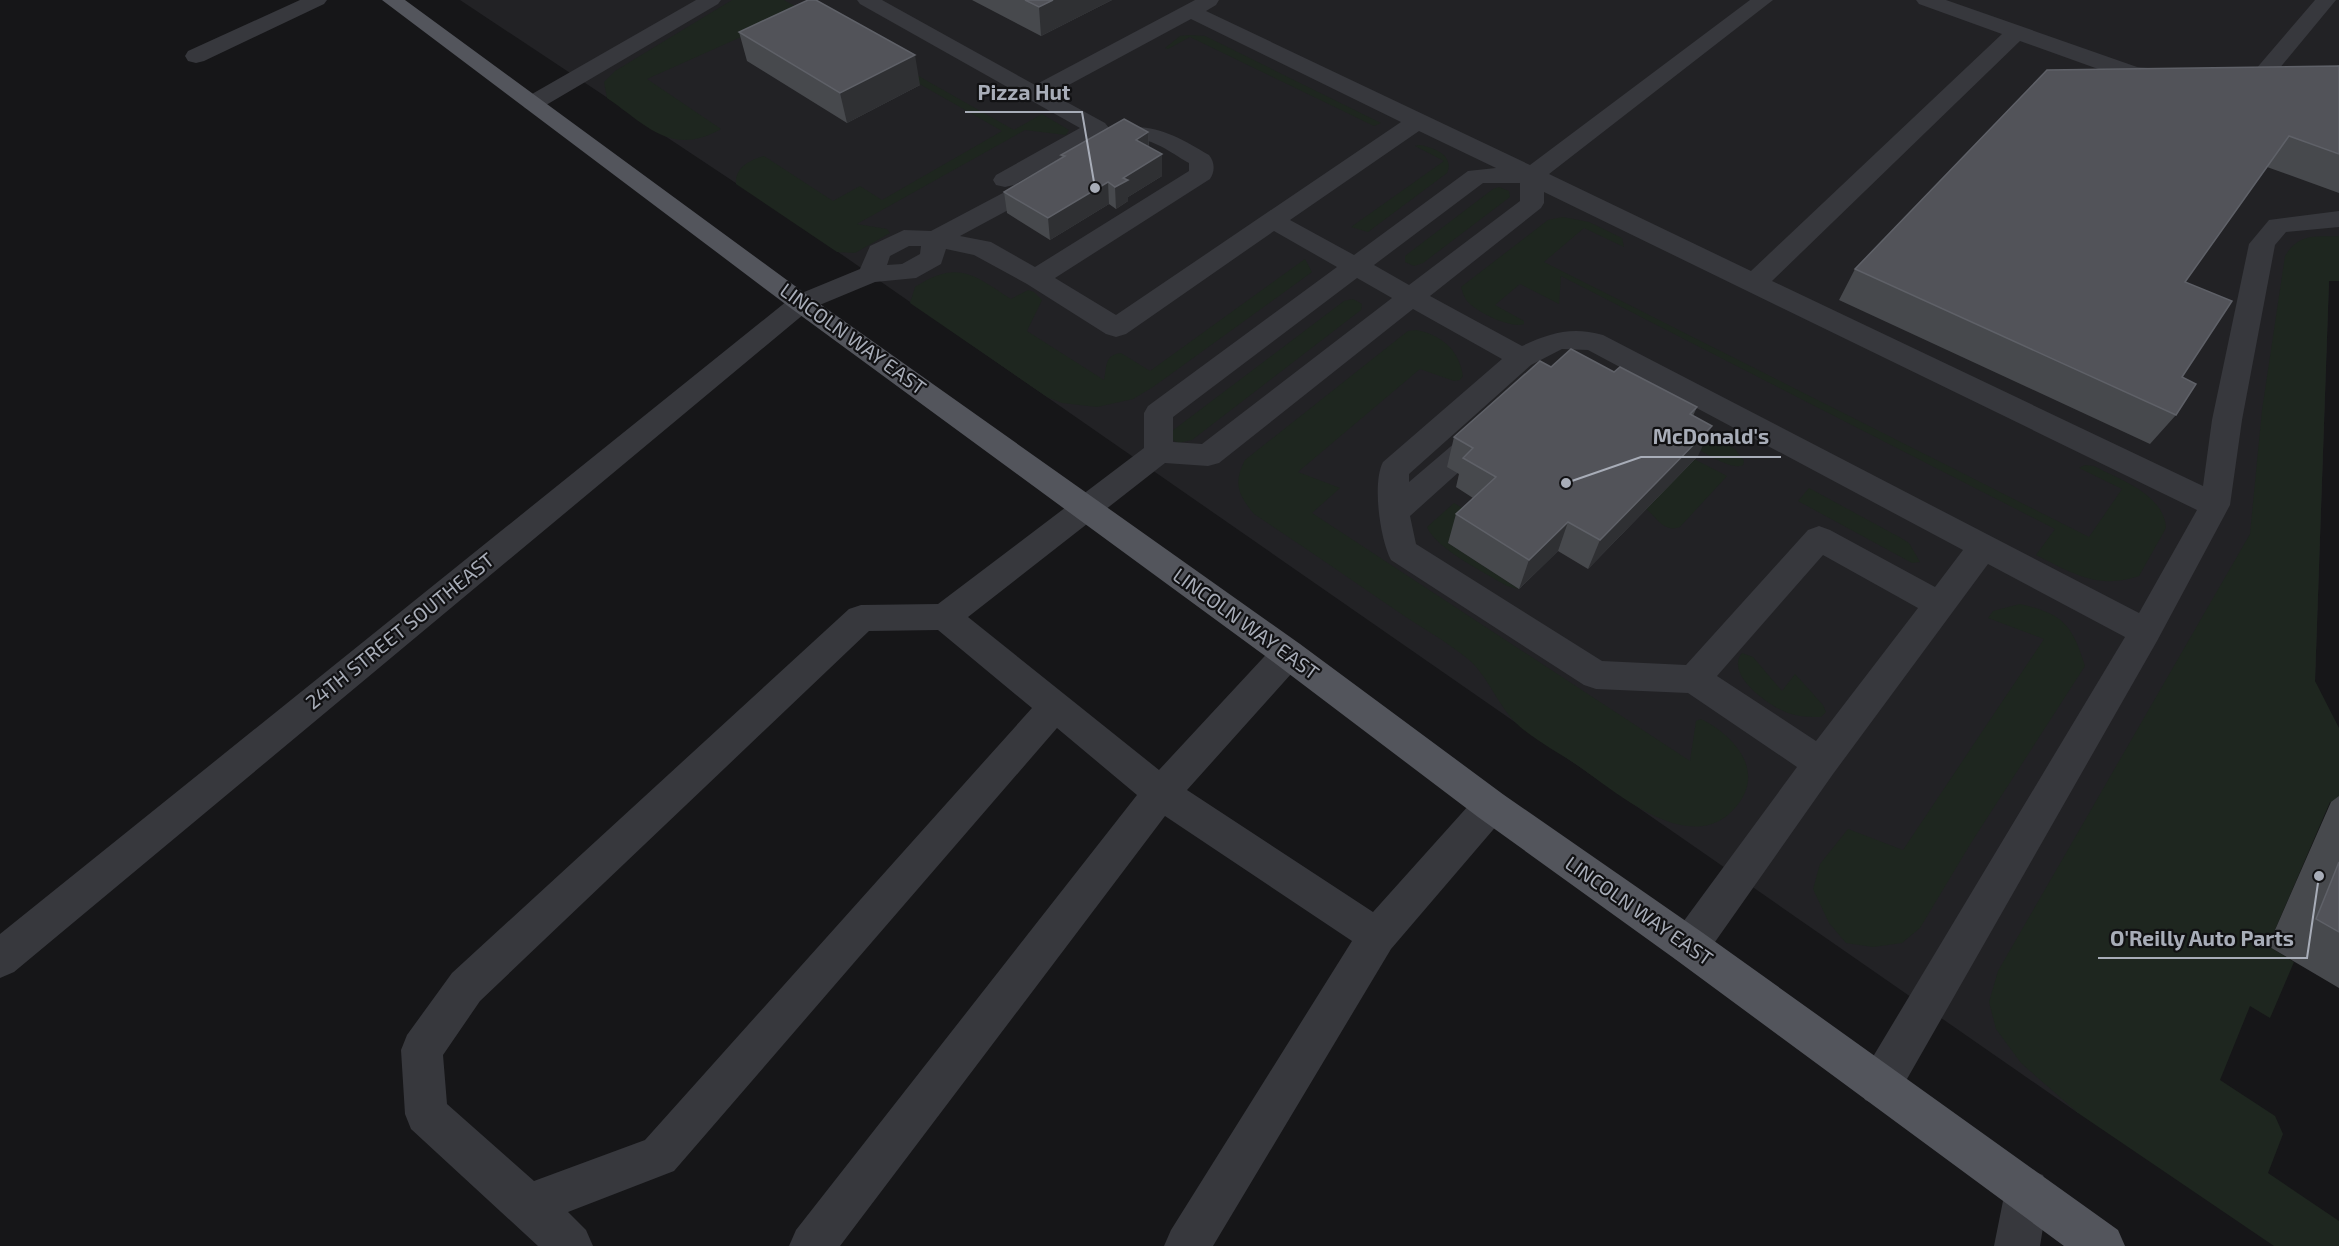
<svg xmlns="http://www.w3.org/2000/svg" width="2339" height="1246" font-family="'Exo 2',sans-serif">
<style>
.built{fill:#222225}
.green{fill:#1e261f}
.lines{fill:none;stroke-linecap:round;stroke-linejoin:round}
.minor{fill:#37383d;fill-rule:evenodd}
.major{fill:#53555c;fill-rule:evenodd}
.wall{fill:#47494d}
.shaded-wall{fill:#2f3033}
.building{fill:#525359;stroke:#5f6168;stroke-width:1.5}
.labels{text-anchor:middle;stroke-width:4.5;stroke-linejoin:round;paint-order:stroke}
.street-label{font-size:20px;fill:#a8adb8;stroke:#111113}
.leader{fill:none;stroke:#a8adb8;stroke-width:2}
.callout-dot{fill:#a8adb8;stroke:#111113;stroke-width:2}
.callout-label{font-size:21px;text-anchor:middle;font-weight:bold;fill:#a8adb8;stroke:#111113;stroke-width:4.5;stroke-linejoin:round;paint-order:stroke}
</style>
<rect width="100%" height="100%" fill="#161618"/>
<path class="built" d="M 460,0 L 2339,0 L 2339,281 L 2329,281 L 2315,682 L 2078,1113 L 805,229 Z"/>
<path class="green" d="M 732,0 L 784,0 L 1014,130 L 1042,114 L 1069,130 L 1066,135 L 1025,130 L 857,224 L 887,229 L 890,233 L 855,253 L 837,252 L 736,184 C 735,167 750,160 764,156 L 833,201 L 860,186 L 882,200 L 1002,131 L 795,13 L 647,79 L 721,129 C 671,157 648,126 607,98 L 604,82 L 615,71 Z
M 1189,35 L 1205,36 L 1381,123 L 1374,126 L 1190,37 L 1168,49 L 1165,48 L 1180,36 Z
M 1419,145 C 1433,147 1455,155 1447,173 L 1368,232 L 1351,227 L 1444,161 L 1415,146 Z
M 1499,187 L 1509,191 L 1510,197 L 1423,263 L 1414,266 L 1405,262 L 1405,256 L 1493,189 Z
M 1563,217 L 1589,222 L 1622,238 L 1624,247 L 1584,228 L 1544,262 L 2089,537 L 2122,489 L 2079,468 L 2085,465 L 2094,466 C 2120,480 2164,494 2166,528 L 2139,576 C 2098,590 2072,573 2036,555 L 2055,529 L 1561,276 L 1559,304 L 1520,284 L 1495,305 L 1524,321 L 1524,324 C 1511,329 1476,312 1467,301 C 1464,297 1462,291 1461,287 L 1548,220 Z
M 2339,236 L 2339,281 L 2329,281 L 2315,681 L 2339,728 L 2339,806 L 2330,802 L 2268,946 L 2294,962 L 2270,1018 L 2250,1006 L 2220,1080 L 2275,1116 L 2283,1134 L 2268,1173 L 2339,1221 L 2339,1246 L 2274,1246 L 2078,1113 L 2021,1063 L 1996,1029 L 1989,1002 L 1998,971 L 2250,534 L 2262,410 L 2285,256 C 2299,233 2314,237 2339,236 Z
M 1305,259 L 1312,272 L 1153,387 L 1133,399 L 1097,407 L 1062,403 L 1047,397 L 910,303 L 915,287 C 958,259 974,275 1011,299 L 1028,290 L 1034,292 L 1042,300 L 1027,331 L 1104,380 C 1107,367 1104,355 1121,353 L 1150,371 Z
M 1353,299 L 1362,304 L 1361,310 L 1192,440 L 1178,443 L 1171,439 L 1172,431 L 1344,301 Z
M 1416,330 C 1442,335 1459,350 1463,376 L 1460,380 L 1454,381 L 1420,369 L 1298,472 L 1340,488 L 1312,513 L 1690,761 L 1696,721 L 1701,719 C 1730,733 1763,766 1741,800 C 1698,865 1619,794 1577,765 C 1559,753 1528,736 1514,721 C 1497,703 1487,675 1468,659 C 1446,641 1420,627 1397,611 C 1349,578 1302,546 1254,514 C 1238,495 1233,483 1245,460 L 1399,338 L 1408,331 Z
M 1605,380 L 1735,449 L 1744,461 L 1743,465 C 1723,477 1624,395 1605,380 Z
M 1694,459 L 1727,476 L 1680,527 C 1663,533 1657,517 1646,509 Z
M 1809,488 L 1901,538 L 1909,543 L 1920,562 L 1912,563 L 1798,501 Z
M 1454,503 L 1476,516 L 1448,543 L 1519,589 L 1507,586 C 1486,573 1436,549 1427,527 Z
M 2020,604 C 2063,614 2072,624 2085,666 L 1971,843 L 1920,928 L 1902,943 L 1873,947 L 1846,943 L 1829,923 L 1813,889 L 1820,864 L 1848,829 L 1903,850 L 2044,639 L 1988,618 L 1993,611 Z
M 1742,653 L 1753,657 L 1782,691 L 1795,674 L 1823,705 L 1826,712 L 1821,717 C 1810,717 1799,717 1788,713 C 1771,707 1724,675 1742,653 Z"/>
<g class="lines">
<path class="minor" d="M 300,0 L 327,0 L 324,4 L 204,61 L 196,63 L 188,61 L 185,56 L 188,51 Z
M 696,0 L 721,0 L 718,4 L 541,108 L 533,110 L 525,108 L 522,103 L 525,98 Z
M 857,0 L 882,0 L 1035,85 L 1195,0 L 1219,0 L 1216,5 L 1206,11 L 1530,165 L 1750,0 L 1773,0 L 1549,174 L 1751,271 L 2002,34 L 1919,4 L 1916,0 L 1946,0 L 2137,67 L 2171,70 L 2174,75 L 2171,80 L 2163,82 L 2126,79 L 2020,41 L 1772,281 L 2203,486 L 2212,420 L 2249,244 L 2269,220 L 2339,211 L 2339,227 L 2286,232 L 2275,245 L 2242,420 L 2230,505 L 2157,641 L 1895,1100 L 1880,1106 L 1865,1100 L 1859,1085 L 1865,1070 L 2125,637 L 1988,564 L 1833,774 L 1703,959 L 1689,965 L 1675,959 L 1669,946 L 1675,933 L 1797,767 L 1688,693 L 1596,689 L 1584,685 L 1391,560 C 1380,539 1372,483 1383,462 L 1502,359 L 1413,309 L 1219,463 L 1208,466 L 1165,463 L 968,617 L 1159,770 L 1276,644 L 1288,640 L 1300,644 L 1305,654 L 1300,664 L 1187,790 L 1373,912 L 1478,795 L 1491,790 L 1504,795 L 1509,806 L 1504,817 L 1391,949 L 1213,1246 L 1164,1246 L 1171,1230 L 1352,941 L 1165,816 L 840,1246 L 789,1246 L 796,1230 L 1137,795 L 1057,728 L 674,1171 L 568,1212 L 586,1230 L 593,1246 L 538,1246 L 411,1129 L 405,1114 L 401,1050 L 407,1035 L 452,973 L 849,609 L 861,605 L 938,604 L 1144,448 L 1144,413 L 1148,406 L 1337,267 L 1274,231 L 1126,334 L 1116,337 L 1106,334 L 1027,284 L 974,255 L 946,249 L 941,264 L 916,278 L 875,282 L 810,309 L 14,972 L 0,978 L 0,934 L 792,297 L 860,269 L 870,246 L 904,230 L 931,231 L 1035,176 L 1044,174 L 1053,176 L 1056,181 L 1053,186 L 960,236 L 991,242 L 1035,267 L 1189,171 L 1189,163 C 1172,154 1149,134 1129,141 C 1117,145 1111,151 1098,148 L 1094,143 C 1100,135 1109,132 1118,129 C 1153,121 1180,138 1209,155 C 1215,162 1215,172 1210,179 L 1055,278 L 1116,315 L 1401,122 L 1191,19 L 1052,94 L 1105,123 L 1109,128 L 1105,133 L 1014,185 L 1005,187 L 996,185 L 993,180 L 996,175 L 1080,128 L 860,4 ZM 1419,131 L 1496,168 L 1468,171 L 1354,255 L 1290,220 ZM 1483,183 L 1520,183 L 1520,201 L 1409,285 L 1374,265 ZM 1544,192 L 2197,510 L 2139,613 L 1603,335 C 1571,326 1550,333 1522,346 L 1430,296 L 1541,208 L 1544,203 ZM 909,246 L 921,246 L 920,254 L 902,264 L 887,265 L 890,256 ZM 1357,278 L 1392,298 L 1202,444 L 1173,442 L 1173,417 ZM 1562,349 L 1588,350 L 1963,550 L 1935,587 L 1830,530 L 1819,526 L 1808,530 L 1686,665 L 1602,661 L 1416,544 L 1410,516 L 1490,444 L 1495,437 L 1490,430 L 1480,427 L 1470,430 L 1409,482 L 1409,474 L 1531,365 ZM 1823,555 L 1918,608 L 1816,741 L 1717,676 ZM 938,630 L 1032,708 L 645,1140 L 534,1181 L 447,1104 L 443,1055 L 480,1001 L 869,631 Z
M 2315,0 L 2336,0 L 2269,81 L 2230,84 L 2222,82 L 2219,77 L 2222,72 L 2255,70 Z
M 2027,1169 L 2043,1175 L 2049,1191 L 2040,1246 L 1994,1246 L 2005,1191 L 2011,1175 Z"/>
<path class="major" d="M 382,0 L 405,0 L 810,297 L 1300,644 L 1504,795 L 1703,933 L 2118,1230 L 2125,1246 L 2064,1246 L 1675,959 L 1478,817 L 1276,664 L 792,309 Z"/>
</g>
<path class="wall" d="M 972,0 L 1112,0 L 1041,36 Z
M 739,32 L 920,85 L 847,123 L 747,61 Z
M 2339,65 L 2339,193 L 2267,167 L 2185,282 L 2182,377 L 2176,415 L 2150,444 L 1839,300 L 1855,269 Z
M 1148,132 L 1149,147 L 1162,176 L 1128,197 L 1128,201 L 1116,209 L 1109,204 L 1050,240 L 1007,213 L 1004,192 L 1062,158 L 1061,155 Z
M 1551,367 L 1614,372 L 1697,407 L 1693,416 L 1698,456 L 1588,569 L 1558,551 L 1519,589 L 1448,543 L 1456,514 L 1473,498 L 1456,487 L 1459,474 L 1447,467 L 1454,437 Z
M 2339,796 L 2339,988 L 2268,946 L 2331,802 Z"/>
<path class="shaded-wall" d="M 1053,0 L 1112,0 L 1041,36 L 1039,7 Z
M 915,55 L 920,85 L 847,123 L 840,93 Z
M 1148,132 L 1149,153 L 1136,140 Z
M 1162,154 L 1162,176 L 1128,197 L 1128,201 L 1116,209 L 1115,187 L 1123,178 Z
M 1108,182 L 1109,204 L 1050,240 L 1048,218 Z
M 1712,426 L 1698,456 L 1588,569 L 1600,540 Z
M 1568,522 L 1558,551 L 1519,589 L 1529,560 Z"/>
<path class="building" d="M 808,0 L 816,0 L 915,55 L 840,93 L 739,32 Z
M 1025,0 L 1053,0 L 1039,7 Z
M 2339,66 L 2339,154 L 2289,136 L 2185,282 L 2232,301 L 2182,377 L 2196,384 L 2176,415 L 1855,269 L 2047,70 Z
M 1124,119 L 1148,132 L 1136,140 L 1162,154 L 1123,178 L 1128,180 L 1115,187 L 1108,182 L 1048,218 L 1004,192 L 1065,156 L 1061,155 Z
M 1571,349 L 1614,372 L 1620,367 L 1697,407 L 1690,414 L 1712,426 L 1600,540 L 1568,522 L 1529,560 L 1456,514 L 1496,477 L 1463,458 L 1473,448 L 1454,437 L 1540,361 L 1551,367 Z
M 2339,862 L 2339,932 L 2316,919 Z"/>
<g class="labels">
<g class="street-label">
<text transform="translate(853 339) rotate(36)" y="7">LINCOLN WAY EAST</text>
<text transform="translate(1246 624) rotate(36)" y="7">LINCOLN WAY EAST</text>
<text transform="translate(400 631) rotate(-39)" y="7">24TH STREET SOUTHEAST</text>
<text transform="translate(1639 911) rotate(35)" y="7">LINCOLN WAY EAST</text>
</g>
</g>
<path class="leader" d="M1095 188L1082 112H965M1566 483L1641 457H1781M2319 876L2307 958H2098"/>
<g class="callout-dot">
<circle cx="1095" cy="188" r="6"/>
<circle cx="1566" cy="483" r="6"/>
<circle cx="2319" cy="876" r="6"/>
</g>
<g class="callout-label">
<text x="1024" y="100">Pizza Hut</text>
<text x="1711" y="444">McDonald's</text>
<text x="2202" y="946">O'Reilly Auto Parts</text>
</g>
</svg>
